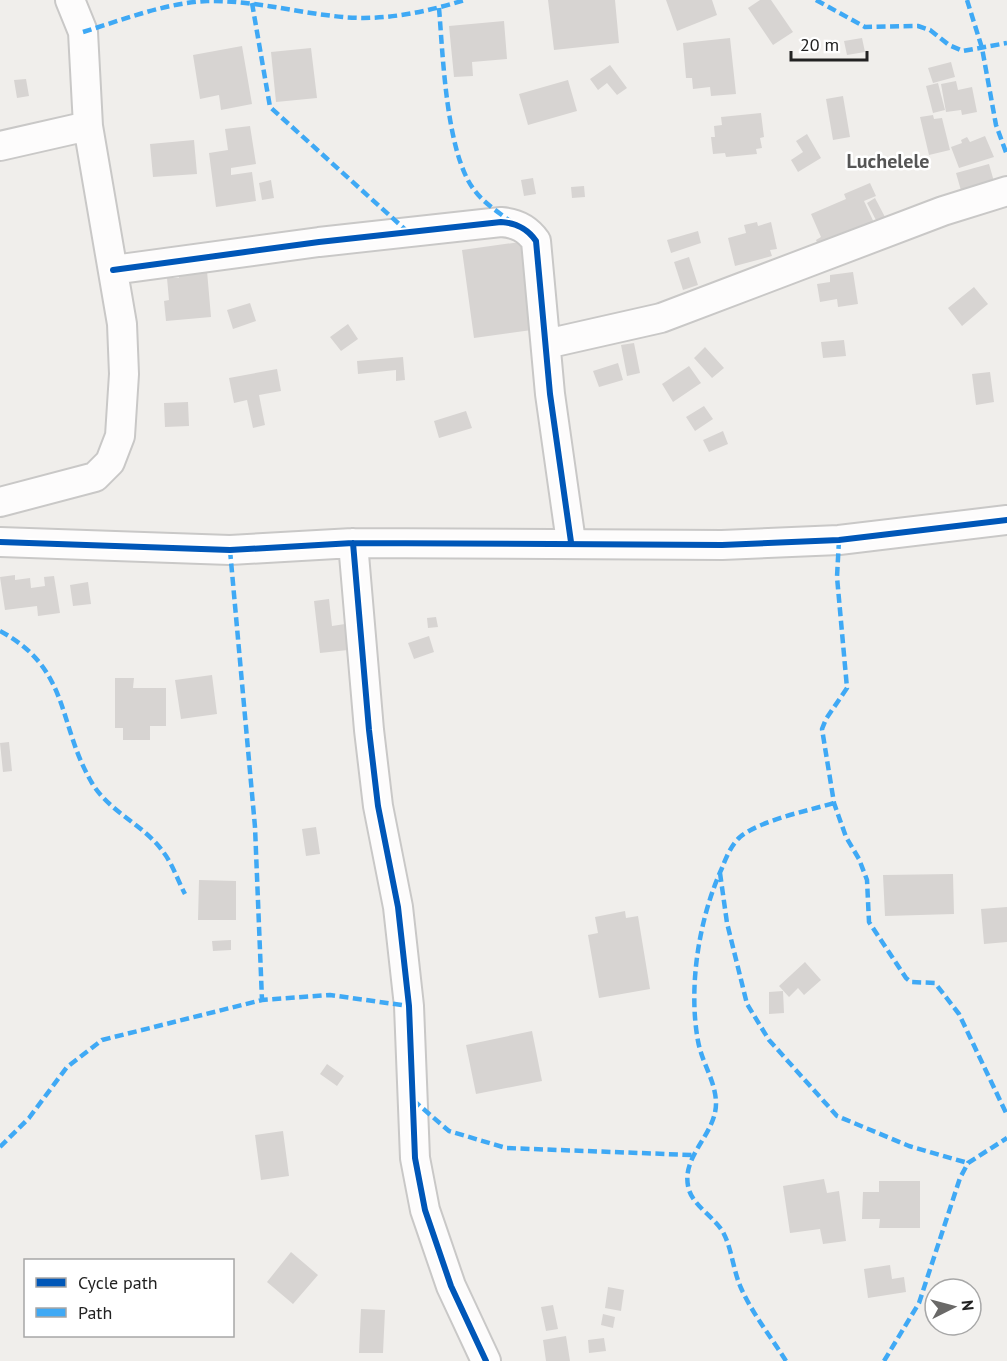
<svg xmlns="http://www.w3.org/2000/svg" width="1007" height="1361" font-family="'PT Sans',sans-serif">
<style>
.building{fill:#d7d4d2}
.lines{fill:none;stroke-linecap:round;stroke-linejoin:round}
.minor-casing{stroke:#c9c8c7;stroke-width:32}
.minor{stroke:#fdfcfc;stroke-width:28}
.quiet{stroke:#3fa9f5;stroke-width:4.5;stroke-dasharray:9 4.5;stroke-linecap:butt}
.cycleway-casing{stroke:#fff;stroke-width:10}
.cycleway{stroke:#0057b8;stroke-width:6}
.labels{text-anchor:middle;stroke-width:5;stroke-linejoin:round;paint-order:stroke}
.quarter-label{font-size:20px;font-weight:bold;fill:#555;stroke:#fff}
</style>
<rect width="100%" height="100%" fill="#f0eeeb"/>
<path class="building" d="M 548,0 L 615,0 L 619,43 L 554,50 Z
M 666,0 L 712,0 L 717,15 L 677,31 Z
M 760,0 L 771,0 L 793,32 L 773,45 L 748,8 Z
M 504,21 L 507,59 L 472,62 L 473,76 L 454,77 L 449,26 Z
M 730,38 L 736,94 L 711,96 L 710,87 L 693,89 L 692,78 L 686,78 L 683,43 Z
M 862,38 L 865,52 L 847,55 L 844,41 Z
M 242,46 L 252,104 L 221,110 L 219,95 L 200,99 L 193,55 Z
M 311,48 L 317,98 L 276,102 L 271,52 Z
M 951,62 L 955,77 L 933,83 L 928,68 Z
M 610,65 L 627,88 L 617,95 L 607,83 L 598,90 L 590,79 Z
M 26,79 L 29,96 L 17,98 L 14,80 Z
M 568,80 L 577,111 L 528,125 L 519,94 Z
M 956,81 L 958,90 L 972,87 L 977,112 L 962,115 L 961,110 L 946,112 L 941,84 Z
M 938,83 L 945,110 L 933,113 L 926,86 Z
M 843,96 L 850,137 L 833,140 L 826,99 Z
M 761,113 L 764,137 L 760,138 L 762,148 L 756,149 L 757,154 L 726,157 L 725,153 L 713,154 L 711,137 L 715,137 L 714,126 L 722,125 L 721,117 Z
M 933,115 L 934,119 L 942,118 L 950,150 L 929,155 L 920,117 Z
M 250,126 L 256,164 L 231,168 L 231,175 L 252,172 L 256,201 L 216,207 L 209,153 L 228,150 L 225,129 Z
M 807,134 L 821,158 L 798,172 L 791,160 L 803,152 L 796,141 Z
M 985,136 L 994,157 L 959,168 L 951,147 L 962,143 L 961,140 L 967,137 L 970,142 Z
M 194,140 L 197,174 L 153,177 L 150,144 Z
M 989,164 L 995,185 L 962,194 L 956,173 Z
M 533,178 L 536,194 L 524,196 L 521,180 Z
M 271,180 L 274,198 L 262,200 L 259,183 Z
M 870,183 L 876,196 L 864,201 L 876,227 L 818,245 L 816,240 L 821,237 L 811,214 L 846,199 L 844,194 Z
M 584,186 L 585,197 L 572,198 L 571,187 Z
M 875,198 L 885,217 L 877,222 L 867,203 Z
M 757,222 L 758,226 L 771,222 L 777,249 L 770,250 L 772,256 L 735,266 L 728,238 L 746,233 L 744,225 Z
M 698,231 L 701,243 L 671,253 L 667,240 Z
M 527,241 L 539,329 L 474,338 L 462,250 Z
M 689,257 L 698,285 L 683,290 L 674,262 Z
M 207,271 L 211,317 L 166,321 L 164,301 L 169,300 L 167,278 L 179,278 L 179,273 Z
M 853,272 L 858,304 L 838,307 L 837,299 L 820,302 L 817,284 L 830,282 L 830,275 Z
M 974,287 L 988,304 L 962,326 L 948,308 Z
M 250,303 L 256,321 L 233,329 L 227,310 Z
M 348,324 L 358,339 L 341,351 L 330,337 Z
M 844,340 L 846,356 L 823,358 L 821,342 Z
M 634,343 L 640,373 L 627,376 L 621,345 Z
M 705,347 L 724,368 L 712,378 L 694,358 Z
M 403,357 L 405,380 L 396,381 L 396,370 L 358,374 L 357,361 Z
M 618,363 L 623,380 L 599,387 L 593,371 Z
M 689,366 L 701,383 L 673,402 L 662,384 Z
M 277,369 L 281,391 L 259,395 L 265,425 L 253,428 L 247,400 L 234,403 L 229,378 Z
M 990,372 L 994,402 L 976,405 L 972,374 Z
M 188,402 L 189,426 L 165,427 L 164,403 Z
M 704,406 L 713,419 L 695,431 L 686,417 Z
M 466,411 L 472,428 L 439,438 L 434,421 Z
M 723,431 L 728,444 L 709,452 L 703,440 Z
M 15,575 L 15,580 L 30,578 L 31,588 L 45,586 L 44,577 L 54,576 L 60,613 L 38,616 L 37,606 L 5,610 L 0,577 Z
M 88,582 L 91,604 L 73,606 L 70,585 Z
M 329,599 L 332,626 L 345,624 L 348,650 L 320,653 L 314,601 Z
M 436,617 L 438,627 L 428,628 L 427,618 Z
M 429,636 L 434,652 L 414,659 L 408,643 Z
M 212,675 L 217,714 L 181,719 L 175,680 Z
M 115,678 L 134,678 L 133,688 L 166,688 L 166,726 L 150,726 L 150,740 L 123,740 L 123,728 L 115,728 Z
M 9,742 L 12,771 L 3,772 L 0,743 Z
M 316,827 L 320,854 L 306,856 L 302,829 Z
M 953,874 L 954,914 L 885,916 L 883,875 Z
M 199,880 L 236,881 L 236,920 L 198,920 Z
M 1007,907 L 1007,942 L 984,944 L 981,909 Z
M 625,911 L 626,918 L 638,916 L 650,989 L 599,998 L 588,935 L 598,933 L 595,917 Z
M 231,940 L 231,950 L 213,951 L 212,941 Z
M 805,962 L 821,980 L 804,995 L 798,988 L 789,997 L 779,986 Z
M 783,991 L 784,1013 L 769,1014 L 769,992 Z
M 532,1031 L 542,1081 L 476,1094 L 466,1045 Z
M 327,1064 L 344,1076 L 337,1086 L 320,1074 Z
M 283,1131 L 289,1176 L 261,1180 L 255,1135 Z
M 824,1179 L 827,1193 L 839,1191 L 846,1241 L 823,1244 L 820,1229 L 790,1233 L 783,1186 Z
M 879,1181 L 920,1181 L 920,1228 L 879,1228 L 880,1219 L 862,1219 L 863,1192 L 879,1192 Z
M 291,1252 L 318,1275 L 293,1304 L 267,1282 Z
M 890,1265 L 892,1279 L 904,1277 L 906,1292 L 868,1298 L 864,1269 Z
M 608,1287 L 624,1290 L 621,1311 L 605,1308 Z
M 553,1305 L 558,1329 L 546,1331 L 541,1307 Z
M 361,1309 L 385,1310 L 383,1353 L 359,1353 Z
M 603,1314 L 615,1317 L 613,1328 L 601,1325 Z
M 566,1336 L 570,1361 L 546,1361 L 543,1340 Z
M 604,1338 L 606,1351 L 589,1353 L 588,1340 Z"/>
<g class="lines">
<g class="minor-casing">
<path id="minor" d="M 0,146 L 88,126
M 113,270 L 319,242 L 501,222 C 516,223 527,228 536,241 L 550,394 L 571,542
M 546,344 L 661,318 L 943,211 L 1007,191
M 0,502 L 95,477 L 110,462 L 120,436 L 124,374 L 122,324 L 88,126 L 83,32 L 70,0
M 0,542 L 230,550 L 353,543 L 722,545 L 839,540 L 1007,520
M 353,543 L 369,730 L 378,806 L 398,907 L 409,1006 L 415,1158 L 425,1210 L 451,1286 L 486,1361"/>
</g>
<use href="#minor" class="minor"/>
<path class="quiet" d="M 816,0 L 865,27 L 918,26 L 930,30 L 949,45 L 963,51 L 1007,43
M 967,0 L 982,48 L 996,125 L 1007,155
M 252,3 L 270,107 L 409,233
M 439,8 C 443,55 446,155 475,191 C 484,203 498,212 510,221
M 83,32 C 122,20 165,3 207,1 C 253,0 298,13 343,17 C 384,21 426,12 465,0
M 839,540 L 837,577 L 847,688 L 826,719 L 822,729 L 834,803 L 846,837 L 859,859 L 867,880 L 869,922 L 906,978 L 911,982 L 935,983 L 959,1014 L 1007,1115
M 230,550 L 255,827 L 262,1000
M 0,631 C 71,669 57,724 92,783 C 110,813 145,825 164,853 C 173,865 178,881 185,894
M 720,873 L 727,923 L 747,1004 L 769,1040 L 837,1116 L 909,1146 L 968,1163
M 413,1100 L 449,1131 L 506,1148 L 692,1155
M 0,1147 L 29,1118 L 67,1067 L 102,1040 L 262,1000 L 330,995 L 409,1006
M 786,1361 C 771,1337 752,1313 741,1288 C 733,1270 732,1249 723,1232 C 714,1217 694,1206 689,1190 C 679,1156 717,1135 716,1102 C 715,1080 702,1063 698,1041 C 688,987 699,918 722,868 C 726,858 731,845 740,837 C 761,820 807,811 834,803
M 884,1361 L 919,1303 L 960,1178 L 968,1163 L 1007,1138"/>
<g class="cycleway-casing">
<path id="cycleway" d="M 113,270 L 319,242 L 501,222 C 516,223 527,228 536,241 L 550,394 L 571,542
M 0,542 L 230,550 L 353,543 L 722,545 L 839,540 L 1007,520
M 353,543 L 369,730 L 378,806 L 398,907 L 409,1006 L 415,1158 L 425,1210 L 451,1286 L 486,1361"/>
</g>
<use href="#cycleway" class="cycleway"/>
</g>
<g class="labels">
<g class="quarter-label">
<text x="888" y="168">Luchelele</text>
</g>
</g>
<rect x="24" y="1259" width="210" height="78" fill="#ffffff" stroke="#a7a7a7" stroke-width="1.5"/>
<rect x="36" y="1278" width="30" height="9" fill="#0057b8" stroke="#a7a7a7" stroke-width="1.5"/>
<text x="78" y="1289" font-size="18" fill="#222222">Cycle path</text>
<rect x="36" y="1308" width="30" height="9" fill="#3fa9f5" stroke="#a7a7a7" stroke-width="1.5"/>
<text x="78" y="1319" font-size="18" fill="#222222">Path</text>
<g transform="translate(953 1307) rotate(84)"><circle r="28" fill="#ffffff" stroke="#a7a7a7" stroke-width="1.5"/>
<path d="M0-4.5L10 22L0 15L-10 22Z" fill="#6a6968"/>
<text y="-9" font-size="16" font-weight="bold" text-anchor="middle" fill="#222222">N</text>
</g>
<path d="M791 51v9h76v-9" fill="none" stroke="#222222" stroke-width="3"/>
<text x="800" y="51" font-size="18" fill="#222222" stroke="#ffffff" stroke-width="4.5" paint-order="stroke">20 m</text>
</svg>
